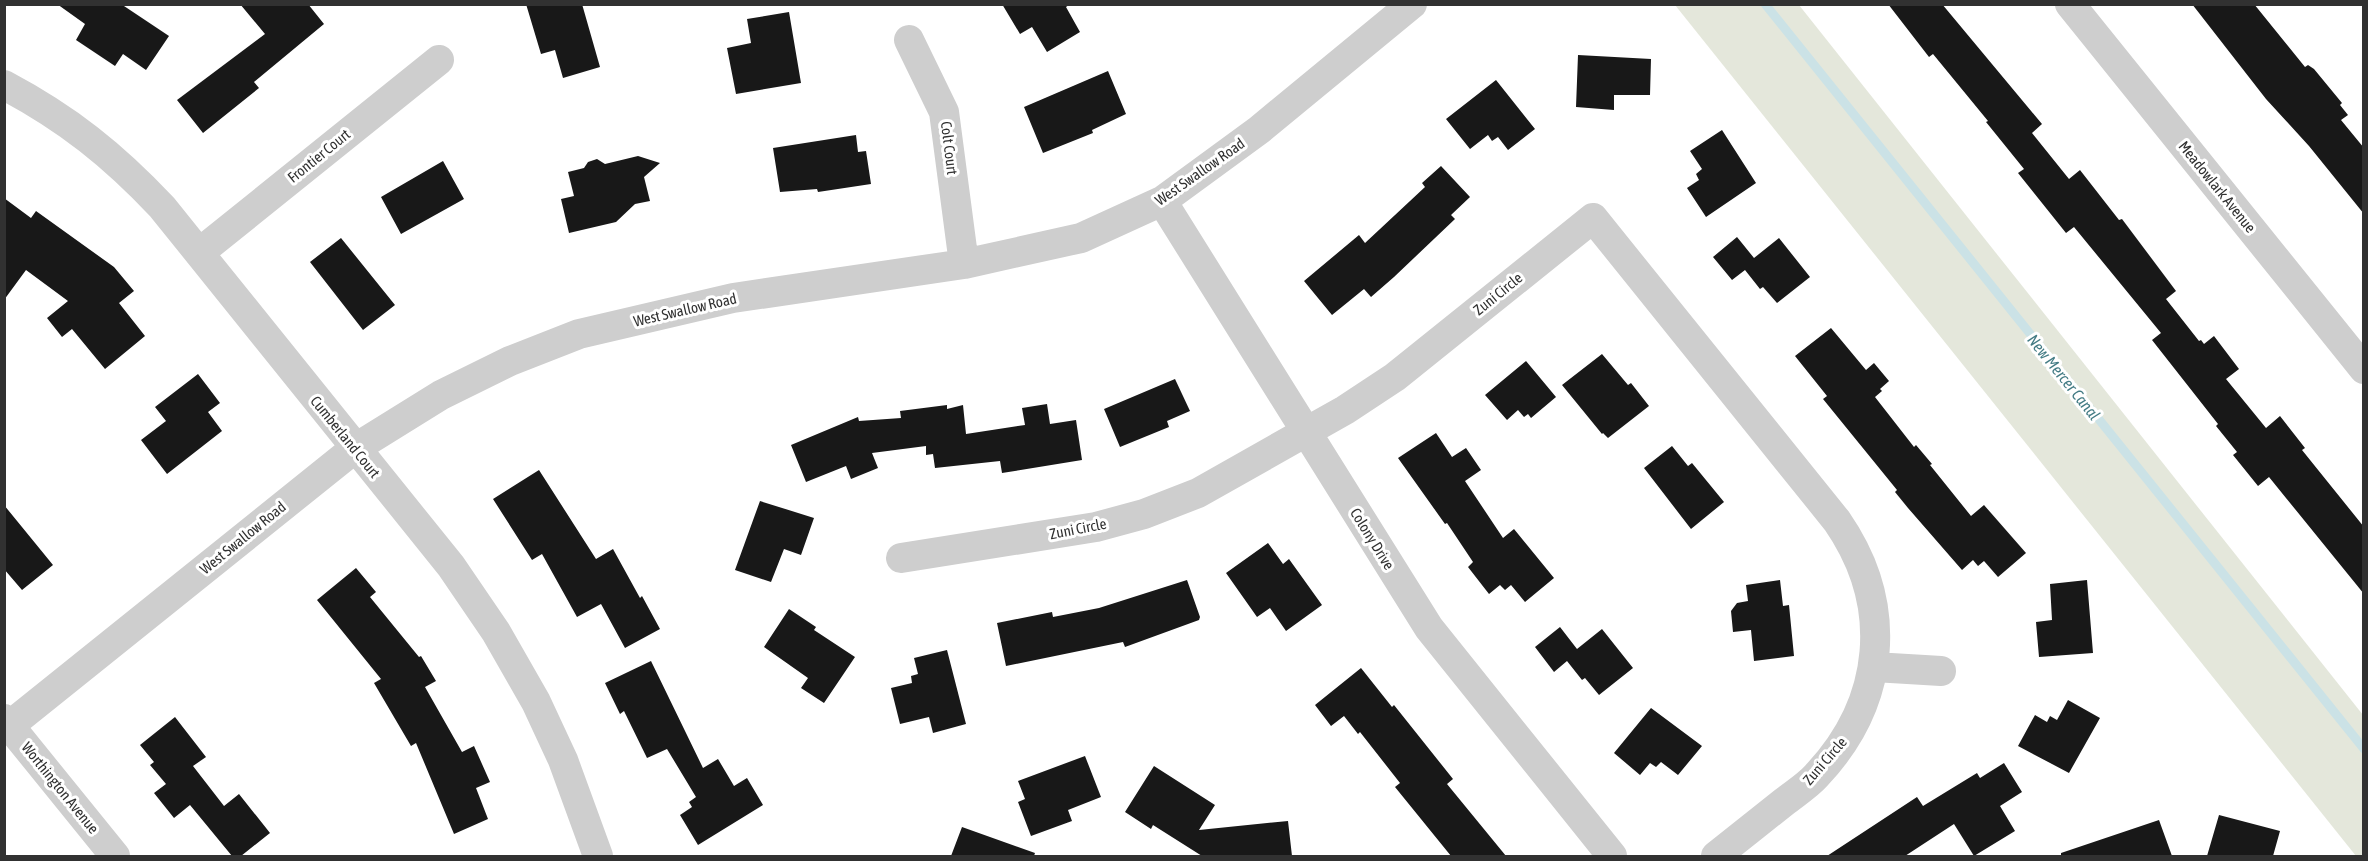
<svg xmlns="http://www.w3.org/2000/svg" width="2368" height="861" font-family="'Asap Condensed',sans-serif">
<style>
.green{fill:#e4e7db}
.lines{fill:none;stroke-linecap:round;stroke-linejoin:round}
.stream{stroke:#cbe2e6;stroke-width:9}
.building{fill:#181818}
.minor{stroke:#cecece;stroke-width:30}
.labels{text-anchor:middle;stroke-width:6;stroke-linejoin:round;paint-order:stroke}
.street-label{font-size:15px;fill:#313131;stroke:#fff}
.water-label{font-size:16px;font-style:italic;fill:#447c85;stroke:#fff}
</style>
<rect width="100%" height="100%" fill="#fff"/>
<path class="green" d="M 1675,5 L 1799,5 L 2363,715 L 2363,856 L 2356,856 Z"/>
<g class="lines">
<path class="stream" d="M 1765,4 L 2364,749"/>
</g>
<path class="building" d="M 57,4 L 121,4 L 169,36 L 146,70 L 123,54 L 115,66 L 76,40 L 85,24 Z
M 240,4 L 308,4 L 324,24 L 254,82 L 259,88 L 203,133 L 177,100 L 265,34 Z
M 526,4 L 582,4 L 600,67 L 563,78 L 555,50 L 541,54 Z
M 1002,4 L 1070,4 L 1066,7 L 1080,32 L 1047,52 L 1032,27 L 1020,34 Z
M 1888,4 L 1942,4 L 2042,124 L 2032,133 L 2069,179 L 2080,170 L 2119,220 L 2122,219 L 2176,291 L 2166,299 L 2199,341 L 2201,340 L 2204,344 L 2214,336 L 2239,369 L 2226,379 L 2266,428 L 2280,416 L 2305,448 L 2302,450 L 2364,527 L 2364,594 L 2269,477 L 2258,486 L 2233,455 L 2237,452 L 2216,426 L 2218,424 L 2152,340 L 2161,333 L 2074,227 L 2066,233 L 2018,173 L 2024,169 L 1986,122 L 1988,121 L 1933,54 L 1929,57 Z
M 2192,4 L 2254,4 L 2305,67 L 2308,65 L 2314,69 L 2342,103 L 2340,105 L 2348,115 L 2341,120 L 2364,148 L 2364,214 L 2309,146 L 2266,99 Z
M 789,12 L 801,83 L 736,94 L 727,48 L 751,43 L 747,19 Z
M 1578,55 L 1651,59 L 1650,95 L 1614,95 L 1614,110 L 1576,107 Z
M 1108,71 L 1126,114 L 1092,130 L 1093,133 L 1043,153 L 1024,107 Z
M 1496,80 L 1535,129 L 1508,150 L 1498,137 L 1492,141 L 1488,135 L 1470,149 L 1446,119 Z
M 1722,130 L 1756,183 L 1706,217 L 1687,188 L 1699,180 L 1696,174 L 1702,169 L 1690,151 Z
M 856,135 L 858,152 L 866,151 L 871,184 L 818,192 L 817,189 L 780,192 L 773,148 Z
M 638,156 L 660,163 L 644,177 L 650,201 L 635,204 L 616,222 L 569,233 L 561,199 L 574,196 L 568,172 L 584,168 L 588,162 L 597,159 L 605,164 Z
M 443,161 L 464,199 L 401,234 L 381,197 Z
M 1441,166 L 1470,197 L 1451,215 L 1455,219 L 1394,277 L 1371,297 L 1364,289 L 1332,315 L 1304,281 L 1359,235 L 1365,243 L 1425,187 L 1422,183 Z
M 4,198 L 31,218 L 36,211 L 114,267 L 134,291 L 119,303 L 145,336 L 105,369 L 72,329 L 62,337 L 47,318 L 68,301 L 26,270 L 4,300 Z
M 1737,237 L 1754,258 L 1779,238 L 1810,277 L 1777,303 L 1763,287 L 1760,289 L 1745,270 L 1732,280 L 1713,257 Z
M 341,238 L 395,305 L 363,330 L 310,262 Z
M 1831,328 L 1866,370 L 1874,363 L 1889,381 L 1880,389 L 1882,391 L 1875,397 L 1914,447 L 1916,445 L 1932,464 L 1930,465 L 1971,516 L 1984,505 L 2026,553 L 1998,577 L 1984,561 L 1978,566 L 1973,560 L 1962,570 L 1908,508 L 1895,492 L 1897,490 L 1823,399 L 1827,396 L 1795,356 Z
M 1602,354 L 1628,385 L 1631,383 L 1649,406 L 1608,438 L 1603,433 L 1602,434 L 1562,385 Z
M 1526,361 L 1556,397 L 1531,418 L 1528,414 L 1524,417 L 1518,410 L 1507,420 L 1485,395 Z
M 198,374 L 220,403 L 208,412 L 222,431 L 167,474 L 141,440 L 166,421 L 155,407 Z
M 1175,379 L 1190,411 L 1167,421 L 1169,427 L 1120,447 L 1104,409 Z
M 1047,404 L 1050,424 L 1076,420 L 1082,460 L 1002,473 L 1000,461 L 935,468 L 933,454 L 926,455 L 926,446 L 872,453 L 878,468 L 851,479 L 846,466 L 806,482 L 791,445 L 858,417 L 859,421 L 901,418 L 900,411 L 947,405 L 947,409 L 963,405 L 966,434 L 1025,425 L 1022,408 Z
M 1436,433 L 1452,457 L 1466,448 L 1481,470 L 1465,481 L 1503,538 L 1514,529 L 1554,578 L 1525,602 L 1511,585 L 1505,590 L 1500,585 L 1489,594 L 1468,567 L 1473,562 L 1447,523 L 1445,524 L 1398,458 Z
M 1672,446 L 1688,466 L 1692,463 L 1724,502 L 1691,529 L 1644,468 Z
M 539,470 L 596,559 L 613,549 L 640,598 L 642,596 L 660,629 L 625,648 L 601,604 L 577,617 L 542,554 L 532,560 L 493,499 Z
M 760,501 L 814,518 L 801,555 L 784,549 L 771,582 L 735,570 Z
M 4,505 L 53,565 L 22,590 L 4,569 Z
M 1268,543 L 1283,564 L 1289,559 L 1322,605 L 1286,631 L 1270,608 L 1257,617 L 1226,573 Z
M 356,568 L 376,592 L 370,597 L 419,657 L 421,656 L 436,681 L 425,687 L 462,752 L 474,746 L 490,782 L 476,788 L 488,819 L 454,834 L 416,743 L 411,746 L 374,683 L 381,679 L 317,600 Z
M 1187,580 L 1200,617 L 1199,620 L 1125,647 L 1123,642 L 1006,666 L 997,623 L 1052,612 L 1053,617 L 1099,608 Z
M 1780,580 L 1783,606 L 1789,605 L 1794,656 L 1754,661 L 1751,630 L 1733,632 L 1731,611 L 1737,603 L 1748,601 L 1746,585 Z
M 2087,580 L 2093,653 L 2039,657 L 2036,622 L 2052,620 L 2050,584 Z
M 789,609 L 816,627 L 814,630 L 855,657 L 824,703 L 801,688 L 808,678 L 764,647 Z
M 1560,627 L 1577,649 L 1602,629 L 1633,668 L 1599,695 L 1585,678 L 1582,680 L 1567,661 L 1554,672 L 1535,647 Z
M 947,650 L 966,724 L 933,733 L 929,717 L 900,724 L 891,688 L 912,683 L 911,676 L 918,674 L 914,658 Z
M 651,661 L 703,768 L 718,759 L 734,786 L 747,778 L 763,805 L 698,845 L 680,815 L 692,807 L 689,802 L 696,797 L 667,749 L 647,758 L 624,711 L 620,714 L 605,683 Z
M 1361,668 L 1392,707 L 1394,705 L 1453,779 L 1447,784 L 1506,856 L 1451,856 L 1395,787 L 1400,783 L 1360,732 L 1358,734 L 1344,716 L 1331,726 L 1315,705 Z
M 2068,700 L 2100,718 L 2069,773 L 2018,746 L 2035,715 L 2047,722 L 2050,716 L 2057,720 Z
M 1651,708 L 1702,746 L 1678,775 L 1661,762 L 1656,767 L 1650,763 L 1640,775 L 1614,753 Z
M 175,717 L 206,757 L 193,766 L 224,806 L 239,794 L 270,833 L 241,856 L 232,856 L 190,805 L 174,818 L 154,793 L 166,784 L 150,765 L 154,762 L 140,745 Z
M 1085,756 L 1101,797 L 1068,810 L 1072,821 L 1031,836 L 1018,802 L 1025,799 L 1018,781 Z
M 2004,763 L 2022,792 L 2000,806 L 2015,831 L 1974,856 L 1954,824 L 1905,856 L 1827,856 L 1917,797 L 1923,806 L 1977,773 L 1980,778 Z
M 1154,766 L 1215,805 L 1199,830 L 1288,821 L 1292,856 L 1202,856 L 1153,825 L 1151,829 L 1125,812 Z
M 2219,815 L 2280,831 L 2273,856 L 2207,856 Z
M 2159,820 L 2172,856 L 2061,856 L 2061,853 Z
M 962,827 L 1035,853 L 1034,856 L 951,856 Z"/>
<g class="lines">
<path class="minor" d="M 2070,4 L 2364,369
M 909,40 L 944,112 L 964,264
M 4,85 C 68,119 113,155 162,207 L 451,566 L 496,632 L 536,702 L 563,760 L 598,856
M 1162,201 L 1429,628 L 1612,856
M 199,253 L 439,60
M 901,558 L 1096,527 L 1144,514 L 1198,493 L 1345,410 L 1395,377 L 1593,218 L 1837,521 C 1895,605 1886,702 1816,776 C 1807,786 1794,794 1784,802 C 1761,820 1739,838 1716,856
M 1874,667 L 1941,671
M 4,719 L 115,856
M 4,730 L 354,449 L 441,395 L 510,361 L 579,334 L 733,298 L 964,264 L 1081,238 L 1162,201 L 1259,130 L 1412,4"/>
</g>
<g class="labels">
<g class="street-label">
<text transform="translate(949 148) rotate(83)" y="5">Colt Court</text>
<text transform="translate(319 156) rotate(-39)" y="5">Frontier Court</text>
<text transform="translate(1200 172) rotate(-35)" y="5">West Swallow Road</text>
<text transform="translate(2217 187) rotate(51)" y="5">Meadowlark Avenue</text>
<text transform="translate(1498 294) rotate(-39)" y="5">Zuni Circle</text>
<text transform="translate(685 310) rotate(-13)" y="5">West Swallow Road</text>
<text transform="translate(345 437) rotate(51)" y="5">Cumberland Court</text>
<text transform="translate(1078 529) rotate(-11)" y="5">Zuni Circle</text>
<text transform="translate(243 538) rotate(-39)" y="5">West Swallow Road</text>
<text transform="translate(1372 539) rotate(58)" y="5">Colony Drive</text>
<text transform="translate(1825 761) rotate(-49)" y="5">Zuni Circle</text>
<text transform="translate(60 788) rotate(51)" y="5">Worthington Avenue</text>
</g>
<g class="water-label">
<text transform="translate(2064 377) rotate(51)" y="6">New Mercer Canal</text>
</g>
</g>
<rect width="2368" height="861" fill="none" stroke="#313131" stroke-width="12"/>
</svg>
